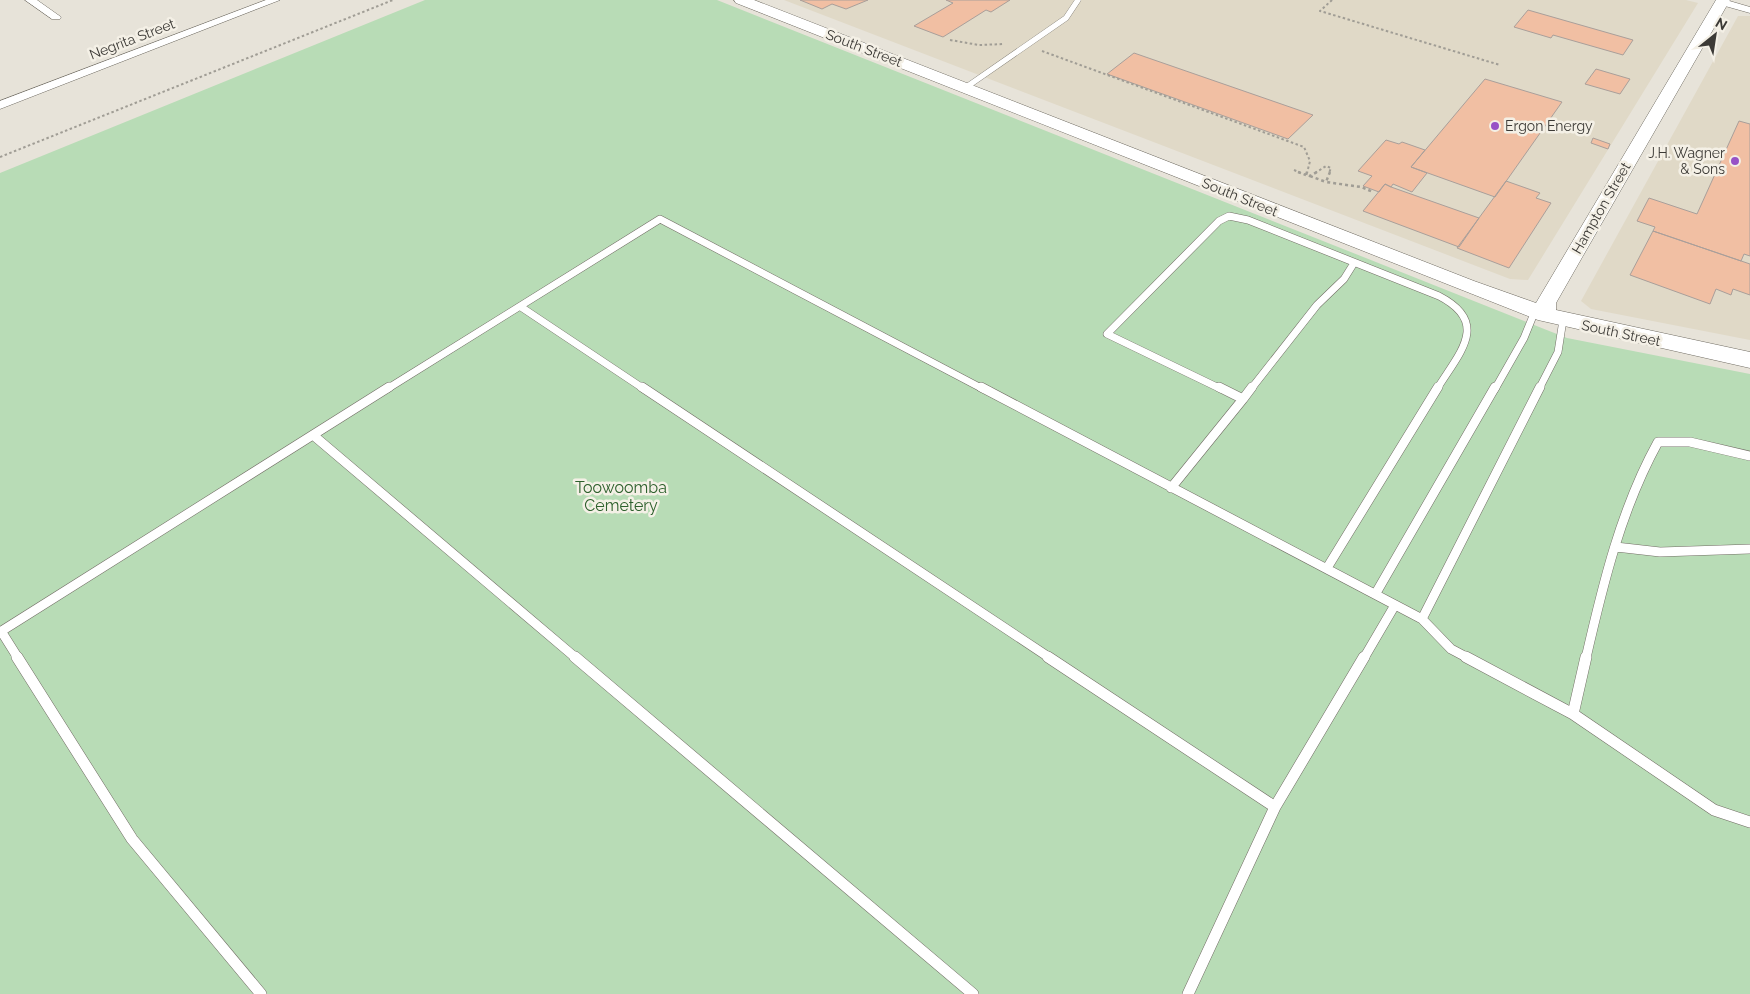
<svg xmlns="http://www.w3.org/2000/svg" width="1750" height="994" font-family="Raleway,sans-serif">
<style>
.built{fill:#e0d9c7}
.green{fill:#b8dcb6}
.building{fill:#f1bfa3;stroke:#a99f9a}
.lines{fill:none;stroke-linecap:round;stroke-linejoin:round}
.lane-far3-casing{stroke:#716d64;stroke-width:6}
.lane-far2-casing{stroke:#716d64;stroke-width:8}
.lane-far1-casing{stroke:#716d64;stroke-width:10}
.lane-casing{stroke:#716d64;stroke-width:12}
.street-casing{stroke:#716d64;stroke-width:1}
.secondary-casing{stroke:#716d64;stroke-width:1}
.path-far1{stroke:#a09d95;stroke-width:2;stroke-dasharray:2.5 2.5;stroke-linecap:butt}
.path{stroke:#a09d95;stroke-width:2.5;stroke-dasharray:3 3;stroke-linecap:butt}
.lane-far3{stroke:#fff;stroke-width:5.5}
.lane-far2{stroke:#fff;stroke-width:7}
.lane-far1{stroke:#fff;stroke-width:9}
.lane{stroke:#fff;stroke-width:11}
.street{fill:#fff;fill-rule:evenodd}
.secondary{fill:#fff;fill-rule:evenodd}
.poi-dot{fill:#9752c6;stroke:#f4f0e6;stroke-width:2}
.labels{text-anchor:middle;stroke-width:5;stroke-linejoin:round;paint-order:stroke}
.far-street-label{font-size:14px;fill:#3c3a36;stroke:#f4f0e6}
.far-poi-label{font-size:14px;fill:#3c3a36;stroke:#f4f0e6;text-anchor:start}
.park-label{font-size:16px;fill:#2e612d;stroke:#f4f0e6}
</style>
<rect width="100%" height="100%" fill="#e7e3d9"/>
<path class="built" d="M 784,0 L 1686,0 L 1698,3 L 1528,280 L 1510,279 Z
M 1738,16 L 1750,16 L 1750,340 L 1591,309 L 1581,301 Z"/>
<path class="green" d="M 425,0 L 717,0 L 1567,338 L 1750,374 L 1750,994 L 0,994 L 0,173 Z"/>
<path class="building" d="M 800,0 L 868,0 L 846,9 L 832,4 L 822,9 Z
M 946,0 L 1010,0 L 991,12 L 986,10 L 943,37 L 914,26 L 953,3 Z
M 1528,10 L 1633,40 L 1623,55 L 1553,35 L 1551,38 L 1514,27 Z
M 1134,53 L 1313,115 L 1288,139 L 1107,74 Z
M 1596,69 L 1630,79 L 1620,94 L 1585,84 Z
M 1485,79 L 1562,102 L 1495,197 L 1411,167 Z
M 1739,121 L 1750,124 L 1750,256 L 1744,254 L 1741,261 L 1653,231 L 1655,227 L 1637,221 L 1649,198 L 1697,214 Z
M 1593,138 L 1610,144 L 1608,149 L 1591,143 Z
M 1386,140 L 1399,144 L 1402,142 L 1425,150 L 1411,167 L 1427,173 L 1412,192 L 1393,184 L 1391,187 L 1385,184 L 1379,192 L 1363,186 L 1372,176 L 1358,171 Z
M 1506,181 L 1540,193 L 1536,198 L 1551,203 L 1509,268 L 1457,248 Z
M 1385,184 L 1391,187 L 1479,218 L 1459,247 L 1363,211 Z
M 1653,231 L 1750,264 L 1750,295 L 1733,289 L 1731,295 L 1716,289 L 1710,304 L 1630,275 Z"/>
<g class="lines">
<g class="lane-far3-casing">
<path id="lane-far3" d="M 965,88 L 1066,18 L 1078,0"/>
</g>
<g class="lane-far2-casing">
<path id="lane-far2" d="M 521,307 L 644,389
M 387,389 L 660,219 L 983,389
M 1221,389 L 1107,334 L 1219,221 L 1229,216 L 1248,220 L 1439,296 C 1491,323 1459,353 1437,389
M 1251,389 L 1317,305 L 1344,279 L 1354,263
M 1495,389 L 1524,338 L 1535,311
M 1539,389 L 1558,352 L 1563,320"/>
</g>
<g class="lane-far1-casing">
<path id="lane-far1" d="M 642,387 L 1050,658
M 981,387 L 1422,619 L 1451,649 L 1468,658
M 1219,387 L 1243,399 L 1252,387
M 313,435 L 576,658
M 1171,488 L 1243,399
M 1616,547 L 1660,552 L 1750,549
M 1327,568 L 1438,387
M 1376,593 L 1495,387
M 1422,619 L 1540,387
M 1,631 L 18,658
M 0,632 L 389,387
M 1364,658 L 1395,605
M 1586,658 C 1603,584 1621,509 1658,442 L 1690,442 L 1750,456"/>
</g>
<g class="lane-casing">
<path id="lane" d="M 17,657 L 132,839 L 261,994
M 575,657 L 973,994
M 1048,657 L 1275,807
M 1466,657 L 1573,714 L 1714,810 L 1750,822
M 1573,714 L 1586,657
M 1188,994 L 1275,807 L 1364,657"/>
</g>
<g class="street-casing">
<path id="street" d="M 25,0 L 37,0 L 61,17 L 60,19 L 52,19 Z
M 266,0 L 280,0 L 0,109 L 0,101 Z
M 1718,0 L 1726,0 L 1750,7 L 1750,13 L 1718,4 Z"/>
</g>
<g class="secondary-casing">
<path id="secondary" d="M 734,0 L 754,0 L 1474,281 L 1536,303 L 1716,0 L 1730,0 L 1580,261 L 1556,303 L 1556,310 L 1750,352 L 1750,368 L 1538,320 L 736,3 Z"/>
</g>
<path class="path-far1" d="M 1332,0 L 1320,11 L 1500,65
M 950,40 L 979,45 L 1004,44
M 1042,51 L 1304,147 L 1310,161 L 1307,173
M 0,157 L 393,0
M 1294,170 L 1301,173
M 1315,173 L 1326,166 L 1331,168 L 1329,173"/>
<path class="path" d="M 1298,172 L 1306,175
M 1307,172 L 1306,175 L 1310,176 L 1317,172
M 1330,172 L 1326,182 L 1361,187 L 1373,192
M 1310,176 L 1326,182"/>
<use href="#lane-far3" class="lane-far3"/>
<use href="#lane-far2" class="lane-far2"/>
<use href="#lane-far1" class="lane-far1"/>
<use href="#lane" class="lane"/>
<use href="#street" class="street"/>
<use href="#secondary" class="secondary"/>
</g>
<g class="poi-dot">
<circle cx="1495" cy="126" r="5"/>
<circle cx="1735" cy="161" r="5"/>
</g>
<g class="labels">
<g class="far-street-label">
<text transform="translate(132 39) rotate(-21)" y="5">Negrita Street</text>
<text transform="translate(864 48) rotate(21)" y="5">South Street</text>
<text transform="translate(1240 197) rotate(22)" y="5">South Street</text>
<text transform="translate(1601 208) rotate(-60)" y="5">Hampton Street</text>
<text transform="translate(1621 333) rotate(12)" y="5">South Street</text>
</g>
<g class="far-poi-label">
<text x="1505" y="131">Ergon Energy</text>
<text x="1725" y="158" text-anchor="end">J.H. Wagner<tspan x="1725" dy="16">&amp; Sons</tspan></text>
</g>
<g class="park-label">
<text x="621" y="493">Toowoomba<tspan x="621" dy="18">Cemetery</tspan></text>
</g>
</g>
<g transform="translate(1715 35) rotate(30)" stroke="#f4f0e6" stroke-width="4" paint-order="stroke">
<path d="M0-4L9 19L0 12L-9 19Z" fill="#3c3a36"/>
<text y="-8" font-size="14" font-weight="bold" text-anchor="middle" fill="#3c3a36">N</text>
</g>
</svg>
